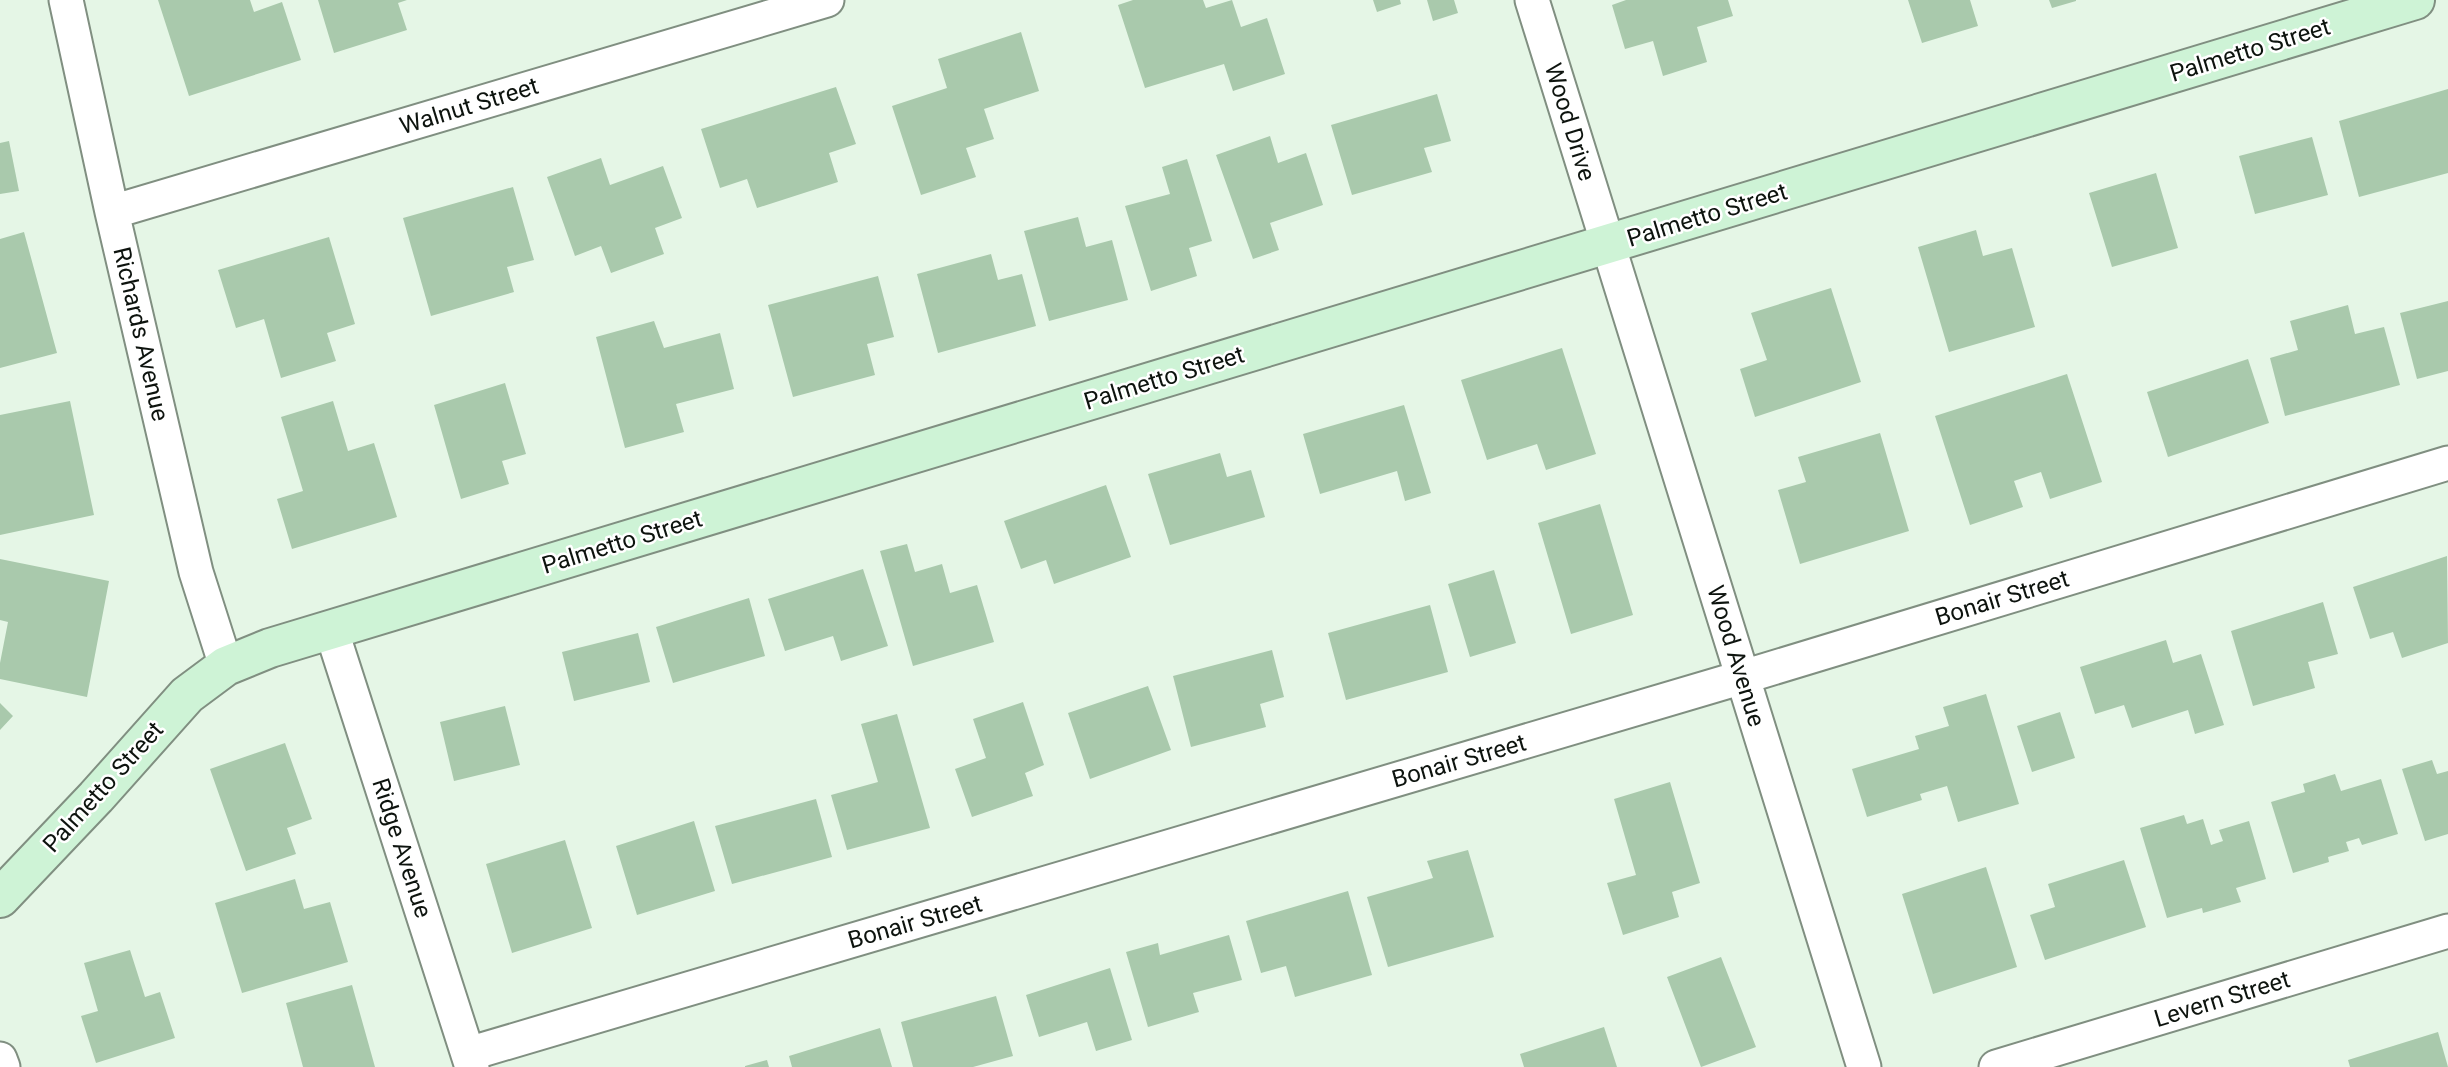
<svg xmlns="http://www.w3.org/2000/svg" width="2448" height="1067" font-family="Roboto,sans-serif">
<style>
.building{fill:#a9c9ac}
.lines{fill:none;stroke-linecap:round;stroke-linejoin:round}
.street-casing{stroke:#808f81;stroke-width:37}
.secondary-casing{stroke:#808f81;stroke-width:42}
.street{stroke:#fff;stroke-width:33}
.secondary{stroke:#cef3d6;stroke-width:38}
.labels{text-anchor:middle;stroke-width:5;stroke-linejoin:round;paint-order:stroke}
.street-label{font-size:24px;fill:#0d130e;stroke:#fff}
</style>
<rect width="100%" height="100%" fill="#e5f6e6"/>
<path class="building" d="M 158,0 L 250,0 L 254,12 L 282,2 L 301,60 L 189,96 Z
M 318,0 L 407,0 L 398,3 L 407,30 L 334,53 Z
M 1133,0 L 1203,0 L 1206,8 L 1232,0 L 1241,27 L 1267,18 L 1285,74 L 1233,91 L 1224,64 L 1145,88 L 1118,5 Z
M 1373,0 L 1400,0 L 1401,4 L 1377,12 Z
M 1427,0 L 1454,0 L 1458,13 L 1433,21 Z
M 1626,0 L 1728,0 L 1733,16 L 1697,27 L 1707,62 L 1663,76 L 1653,41 L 1625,49 L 1612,5 Z
M 1908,0 L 1970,0 L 1978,26 L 1922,43 Z
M 2049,0 L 2076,0 L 2076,1 L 2052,8 Z
M 1021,32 L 1039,91 L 984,109 L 994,139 L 966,148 L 976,177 L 921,195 L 892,106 L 947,88 L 938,59 Z
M 836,87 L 856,144 L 829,153 L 838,182 L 757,208 L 747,179 L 720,188 L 701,129 Z
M 2448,89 L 2448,173 L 2359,197 L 2339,121 Z
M 1437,94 L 1451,141 L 1424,148 L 1432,172 L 1352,195 L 1331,125 Z
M 1270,136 L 1278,163 L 1306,153 L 1323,205 L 1270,223 L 1279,250 L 1253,259 L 1216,155 Z
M 2312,137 L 2328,195 L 2255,214 L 2239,156 Z
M 9,141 L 19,191 L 0,194 L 0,143 Z
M 601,158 L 610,185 L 663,166 L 682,218 L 655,228 L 664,254 L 611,273 L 601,246 L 575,256 L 547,177 Z
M 1187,159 L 1212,241 L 1189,248 L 1197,276 L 1151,291 L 1125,206 L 1170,194 L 1162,167 Z
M 2156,173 L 2178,248 L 2112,267 L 2089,193 Z
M 513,187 L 534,260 L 507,267 L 514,292 L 431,316 L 403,218 Z
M 1078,217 L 1086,247 L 1112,240 L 1128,300 L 1049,321 L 1024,231 Z
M 1976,230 L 1983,256 L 2012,248 L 2035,327 L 1949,352 L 1918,247 Z
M 24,232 L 57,353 L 0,368 L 0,239 Z
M 329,237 L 355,324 L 327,333 L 336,361 L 281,378 L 264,319 L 236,328 L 218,270 Z
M 991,254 L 998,280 L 1022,274 L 1036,326 L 938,353 L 917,274 Z
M 878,276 L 894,337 L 867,344 L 875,375 L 793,397 L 768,305 Z
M 1831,288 L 1861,382 L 1755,417 L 1740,369 L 1767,360 L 1751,313 Z
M 2448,301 L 2448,371 L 2417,379 L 2400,313 Z
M 2348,305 L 2355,334 L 2384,327 L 2400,385 L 2285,416 L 2270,358 L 2298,350 L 2290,321 Z
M 654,321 L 664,348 L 720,333 L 734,389 L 676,404 L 684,432 L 625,448 L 596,337 Z
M 1562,348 L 1596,454 L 1546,470 L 1537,444 L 1487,460 L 1461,380 Z
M 2248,359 L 2269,423 L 2168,457 L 2147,392 Z
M 2067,374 L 2102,482 L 2050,499 L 2041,472 L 2014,481 L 2023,507 L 1970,525 L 1935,416 Z
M 505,383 L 526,454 L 502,461 L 509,484 L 461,499 L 434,405 Z
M 70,401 L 94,515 L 0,535 L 0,415 Z
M 333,401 L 348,451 L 374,443 L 397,517 L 292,549 L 277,499 L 303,491 L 281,417 Z
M 1404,405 L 1431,493 L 1405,501 L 1397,471 L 1320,494 L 1303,434 Z
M 1880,433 L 1909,531 L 1800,564 L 1778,490 L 1806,482 L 1798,457 Z
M 1220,453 L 1227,477 L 1251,470 L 1265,517 L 1170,545 L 1148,474 Z
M 1106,485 L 1131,557 L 1054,584 L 1046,560 L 1021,569 L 1004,521 Z
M 1600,504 L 1633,615 L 1571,634 L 1538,523 Z
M 907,544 L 915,572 L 942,564 L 950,593 L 977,585 L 994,642 L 913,666 L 880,551 Z
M 2447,556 L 2448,643 L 2402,658 L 2393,632 L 2370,639 L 2353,587 Z
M 0,559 L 109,581 L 87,697 L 0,679 L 0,663 L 8,622 L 0,620 Z
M 863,569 L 888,646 L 841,661 L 833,636 L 785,651 L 768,599 Z
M 1494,570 L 1516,643 L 1470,657 L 1448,584 Z
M 749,598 L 765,656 L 673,683 L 656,627 Z
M 2323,602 L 2338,654 L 2308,662 L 2315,688 L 2253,706 L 2231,631 Z
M 1430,605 L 1448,672 L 1346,700 L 1328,633 Z
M 638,633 L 650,682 L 574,701 L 562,652 Z
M 2166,640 L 2173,663 L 2201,654 L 2224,725 L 2195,734 L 2188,710 L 2132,728 L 2124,705 L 2095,714 L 2080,667 Z
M 1272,650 L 1284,697 L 1260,704 L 1266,727 L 1191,747 L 1173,676 Z
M 1148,686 L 1171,750 L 1090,779 L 1068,713 Z
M 1986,694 L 2019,804 L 1958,822 L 1947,786 L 1920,794 L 1922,800 L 1867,817 L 1852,769 L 1919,749 L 1915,736 L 1949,726 L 1943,707 Z
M 1023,702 L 1044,765 L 1025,773 L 1033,796 L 972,817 L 955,769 L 986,758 L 973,719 Z
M 0,703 L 13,716 L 0,730 Z
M 505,706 L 520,765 L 454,781 L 440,722 Z
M 2060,712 L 2075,758 L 2032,772 L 2017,726 Z
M 897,714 L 930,828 L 847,850 L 831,795 L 878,782 L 861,724 Z
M 285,743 L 312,819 L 287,828 L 296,854 L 246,871 L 210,769 Z
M 2432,760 L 2437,774 L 2448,771 L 2448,834 L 2425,841 L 2402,769 Z
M 2335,774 L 2341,791 L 2381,779 L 2398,834 L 2362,845 L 2359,838 L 2346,842 L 2349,851 L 2328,857 L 2329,862 L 2293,873 L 2271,802 L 2305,792 L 2303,784 Z
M 1670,782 L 1700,883 L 1672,892 L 1679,917 L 1623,935 L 1607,883 L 1636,875 L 1614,799 Z
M 816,799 L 832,857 L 732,884 L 715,826 Z
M 2184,815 L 2187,824 L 2203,819 L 2211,845 L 2223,841 L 2219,830 L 2249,821 L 2266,879 L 2236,888 L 2241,902 L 2203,913 L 2202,908 L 2167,918 L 2140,828 Z
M 694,821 L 715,891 L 637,915 L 616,846 Z
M 565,840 L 592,928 L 512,953 L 486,864 Z
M 1468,850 L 1494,937 L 1388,967 L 1367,897 L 1433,878 L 1427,861 Z
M 2124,860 L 2146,927 L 2045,960 L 2030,915 L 2055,907 L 2048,884 Z
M 1986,867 L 2017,967 L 1933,994 L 1902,894 Z
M 295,879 L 304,909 L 330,902 L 348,962 L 242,993 L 215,903 Z
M 1348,891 L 1372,975 L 1295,997 L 1286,966 L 1261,973 L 1246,921 Z
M 1229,935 L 1242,980 L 1193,993 L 1199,1012 L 1148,1027 L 1126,952 L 1158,943 L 1160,955 Z
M 130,950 L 145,997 L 160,992 L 175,1038 L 96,1063 L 81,1016 L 98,1011 L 84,963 Z
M 1721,957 L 1756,1047 L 1701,1067 L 1667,977 Z
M 1110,968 L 1132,1040 L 1096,1051 L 1087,1022 L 1039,1037 L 1026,995 Z
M 352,985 L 375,1067 L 303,1067 L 286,1003 Z
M 996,996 L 1013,1056 L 973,1067 L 913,1067 L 901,1022 Z
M 1604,1027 L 1617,1067 L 1524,1067 L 1520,1054 Z
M 880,1028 L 892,1067 L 792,1067 L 789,1056 Z
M 2438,1032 L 2448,1067 L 2350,1067 L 2348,1060 Z
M 767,1060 L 769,1067 L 745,1067 L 745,1066 Z"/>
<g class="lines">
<g class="street-casing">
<path id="street" d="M 66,0 L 112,212 L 196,572 L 226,666
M 1532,0 L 1864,1067
M 112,212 L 827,0
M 331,629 L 472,1067
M 468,1054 L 1743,677 L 2448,463
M 0,1059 L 3,1067
M 1996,1067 L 2448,931"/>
</g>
<g class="secondary-casing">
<path id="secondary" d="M 0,898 L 96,797 L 187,695 L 226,666 L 270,648 L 2415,0"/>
</g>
<use href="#street" class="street"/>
<use href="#secondary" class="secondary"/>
</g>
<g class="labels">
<g class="street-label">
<text transform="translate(2250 50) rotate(-17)" y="8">Palmetto Street</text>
<text transform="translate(469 106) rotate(-17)" y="8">Walnut Street</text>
<text transform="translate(1570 122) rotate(73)" y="8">Wood Drive</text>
<text transform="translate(1707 215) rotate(-17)" y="8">Palmetto Street</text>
<text transform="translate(141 334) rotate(77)" y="8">Richards Avenue</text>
<text transform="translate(1164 378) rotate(-17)" y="8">Palmetto Street</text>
<text transform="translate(622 542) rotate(-17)" y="8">Palmetto Street</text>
<text transform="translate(2002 598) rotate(-17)" y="8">Bonair Street</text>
<text transform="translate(1736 656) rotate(73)" y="8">Wood Avenue</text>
<text transform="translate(1459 761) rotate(-16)" y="8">Bonair Street</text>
<text transform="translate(103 787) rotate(-48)" y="8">Palmetto Street</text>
<text transform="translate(402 848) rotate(72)" y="8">Ridge Avenue</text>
<text transform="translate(915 922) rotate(-16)" y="8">Bonair Street</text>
<text transform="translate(2222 999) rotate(-17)" y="8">Levern Street</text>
</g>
</g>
</svg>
